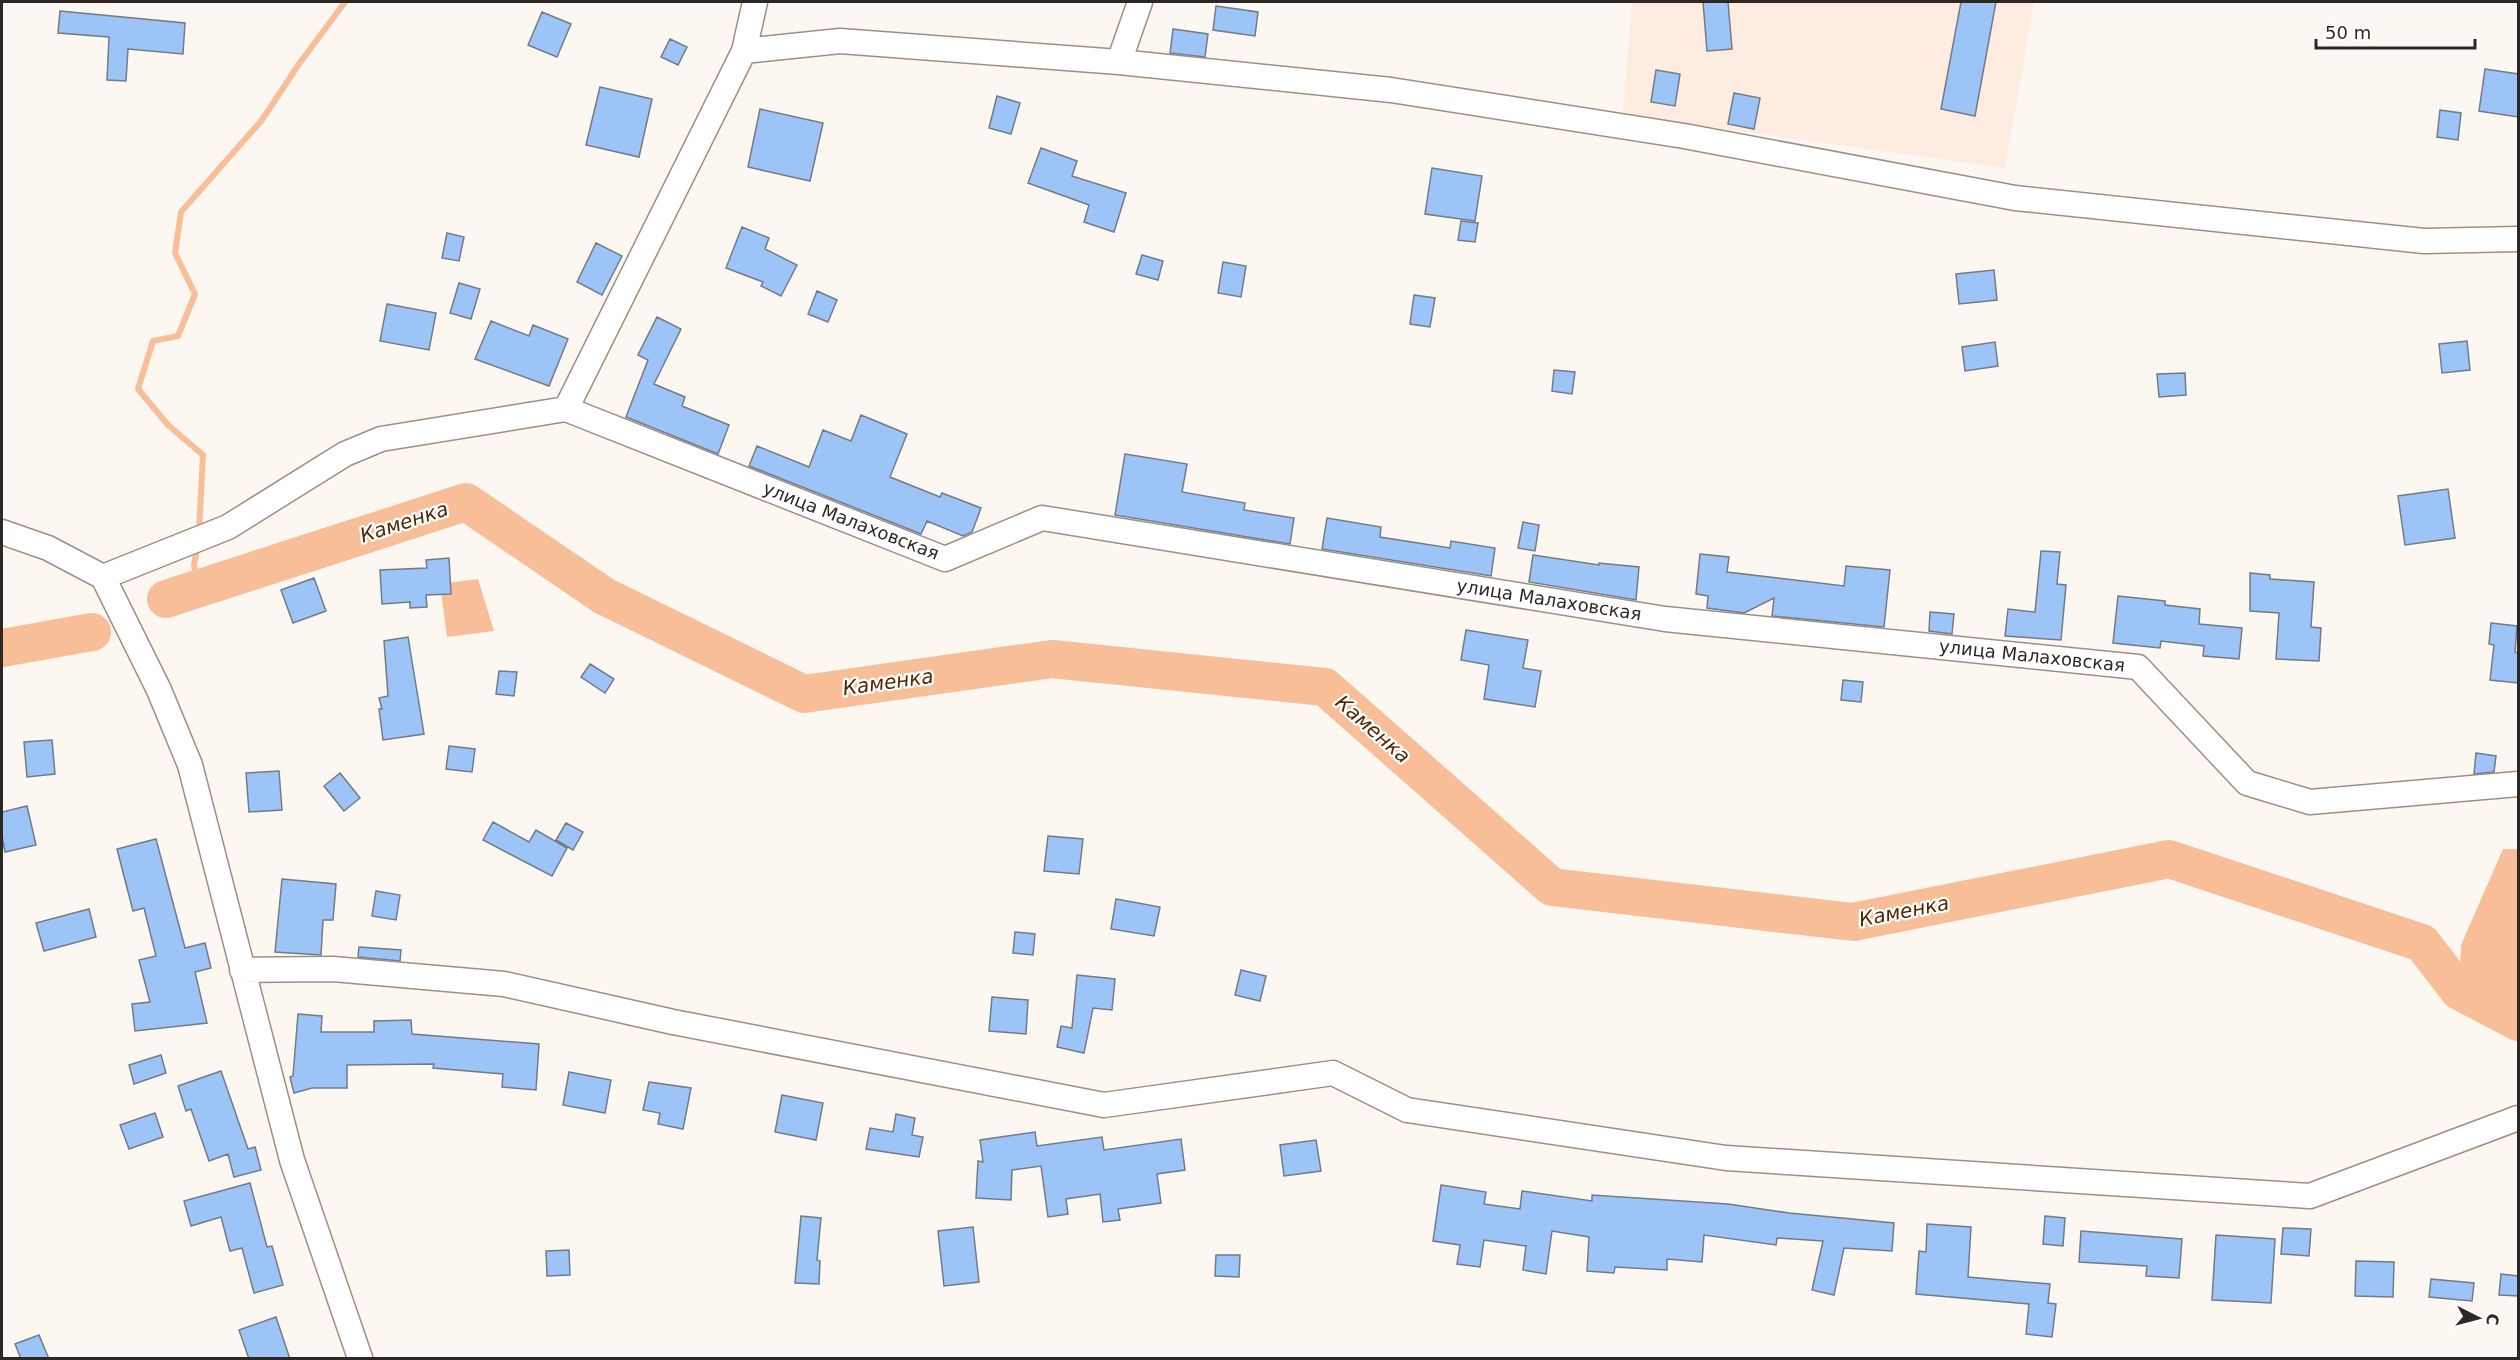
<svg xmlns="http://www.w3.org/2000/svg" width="2520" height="1360" font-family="'DejaVu Sans',sans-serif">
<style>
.built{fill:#feece0}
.water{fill:#f7be97}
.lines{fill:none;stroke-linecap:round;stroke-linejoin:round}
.stream{stroke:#f7be97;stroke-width:6}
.river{stroke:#f7be97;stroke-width:38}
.building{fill:#9dc4f7;stroke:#727b87;stroke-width:1.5}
.minor-casing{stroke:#9d8f86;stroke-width:27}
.minor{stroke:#fff;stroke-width:24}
.labels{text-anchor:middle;stroke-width:4.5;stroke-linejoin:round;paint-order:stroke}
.street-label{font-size:18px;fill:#2e2824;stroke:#fff}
.water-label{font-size:20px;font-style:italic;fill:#512600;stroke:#fff}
</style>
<rect width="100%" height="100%" fill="#fdf7f2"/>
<path class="built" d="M 1632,2 L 2034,2 L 2005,168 L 1623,115 Z"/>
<path class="water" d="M 478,579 L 494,631 L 447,637 L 440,584 Z
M 2503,849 L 2518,849 L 2518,1022 L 2459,991 L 2461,945 Z"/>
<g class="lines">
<path class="stream" d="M 199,532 L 203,455 L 168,425 L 138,389 L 153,341 L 178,336 L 195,294 L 175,253 L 181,212 L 262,120 L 299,64 L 345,2
M 198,588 L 194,565 L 198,545"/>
<path class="river" d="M 166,599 L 466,502 L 604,596 L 804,694 L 1052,659 L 1325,687 L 1552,887 L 1853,922 L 2169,859 L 2422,943 L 2459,991 L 2518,1022
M 2,648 L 92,632"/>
</g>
<path class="building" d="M 1703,2 L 1728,2 L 1732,49 L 1707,51 Z
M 1961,2 L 1996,2 L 1975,116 L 1941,109 Z
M 1216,6 L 1258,12 L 1255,36 L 1213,30 Z
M 60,11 L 185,23 L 183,54 L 128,49 L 126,81 L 107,80 L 109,37 L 58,33 Z
M 542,12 L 571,24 L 557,57 L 528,45 Z
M 1173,29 L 1208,34 L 1205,57 L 1170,53 Z
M 670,39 L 687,47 L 678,65 L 661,57 Z
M 2485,69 L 2518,74 L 2518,117 L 2479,111 Z
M 1656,70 L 1680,74 L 1675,106 L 1651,102 Z
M 600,87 L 652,99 L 639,157 L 586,145 Z
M 1734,93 L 1760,98 L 1754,129 L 1728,124 Z
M 997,96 L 1020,103 L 1011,134 L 989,128 Z
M 760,109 L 823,123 L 810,181 L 748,167 Z
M 2440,110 L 2461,113 L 2458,140 L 2437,137 Z
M 1041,148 L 1077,161 L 1072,176 L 1126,193 L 1114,232 L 1084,222 L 1089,205 L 1028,183 Z
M 1432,168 L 1482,176 L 1475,221 L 1425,214 Z
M 1461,221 L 1478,223 L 1475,242 L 1458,240 Z
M 742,227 L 769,238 L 765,249 L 797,265 L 781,296 L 761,286 L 763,282 L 726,268 Z
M 447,233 L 464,237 L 459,261 L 442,258 Z
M 596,243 L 622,256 L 602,295 L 577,282 Z
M 1142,255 L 1163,261 L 1158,280 L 1136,274 Z
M 1223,262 L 1246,266 L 1241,297 L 1218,293 Z
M 1994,270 L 1997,300 L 1959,304 L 1956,274 Z
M 459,283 L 480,289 L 471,319 L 450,313 Z
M 817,291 L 837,300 L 828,322 L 808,314 Z
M 1414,295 L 1435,298 L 1430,327 L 1410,324 Z
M 387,304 L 436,313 L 429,350 L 380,341 Z
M 657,317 L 681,329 L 654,384 L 685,397 L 682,406 L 729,425 L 718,454 L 626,417 L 648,360 L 638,355 Z
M 491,321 L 529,336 L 533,325 L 568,339 L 549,386 L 475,359 Z
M 2467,341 L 2470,370 L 2442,373 L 2439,344 Z
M 1995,342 L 1998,366 L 1965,371 L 1962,347 Z
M 1554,370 L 1575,372 L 1572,394 L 1552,391 Z
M 2185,373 L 2186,395 L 2159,397 L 2157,374 Z
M 861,415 L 907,434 L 890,477 L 940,497 L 942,493 L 981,508 L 972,532 L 963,536 L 927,521 L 921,534 L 749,466 L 757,446 L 809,467 L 823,430 L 851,441 Z
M 1125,454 L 1187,464 L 1182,492 L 1245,503 L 1244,510 L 1294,518 L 1290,544 L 1115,515 Z
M 2448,489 L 2455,538 L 2405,545 L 2398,496 Z
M 1327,518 L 1381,527 L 1380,537 L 1450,548 L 1451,541 L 1495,548 L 1491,576 L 1322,549 Z
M 1523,522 L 1539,525 L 1535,551 L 1518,548 Z
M 2041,551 L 2060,552 L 2057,584 L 2066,585 L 2061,640 L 2005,636 L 2008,609 L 2035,612 Z
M 1700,554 L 1729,557 L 1727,572 L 1844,586 L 1846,566 L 1890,570 L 1884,627 L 1772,616 L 1774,598 L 1744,613 L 1707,608 L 1708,596 L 1696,594 Z
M 1533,555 L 1599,565 L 1599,563 L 1639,567 L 1636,600 L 1529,582 Z
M 449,558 L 451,594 L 426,595 L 427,607 L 410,608 L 410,602 L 382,604 L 380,570 L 427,568 L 426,560 Z
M 2250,573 L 2270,575 L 2270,579 L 2314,582 L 2311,627 L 2321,628 L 2319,661 L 2276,659 L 2279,613 L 2250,611 Z
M 314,578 L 326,611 L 293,623 L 281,590 Z
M 2118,596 L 2165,601 L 2165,605 L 2200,609 L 2199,624 L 2242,628 L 2239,659 L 2203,656 L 2204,646 L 2161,641 L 2160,648 L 2113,643 Z
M 1930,612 L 1954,614 L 1952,634 L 1929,631 Z
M 2491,623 L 2517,626 L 2515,652 L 2518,653 L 2518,683 L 2490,680 L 2494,645 L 2489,644 Z
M 1466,630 L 1528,640 L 1523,668 L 1541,671 L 1535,707 L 1484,699 L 1489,665 L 1461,660 Z
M 408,637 L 424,734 L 383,740 L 379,709 L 382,709 L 379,698 L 388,696 L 384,641 Z
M 590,664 L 614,679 L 605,693 L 581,677 Z
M 499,671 L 517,672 L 514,696 L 496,694 Z
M 1843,680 L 1863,682 L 1861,702 L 1841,700 Z
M 52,740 L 55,774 L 27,777 L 24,742 Z
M 449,746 L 475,749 L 472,772 L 446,769 Z
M 2476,753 L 2496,756 L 2494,772 L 2474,774 Z
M 279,771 L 282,810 L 249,812 L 246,773 Z
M 340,773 L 360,798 L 344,811 L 324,786 Z
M 27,806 L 36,845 L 5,852 L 2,836 L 2,812 Z
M 493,822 L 529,842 L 536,830 L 567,848 L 552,876 L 483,840 Z
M 566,823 L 583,832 L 573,850 L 556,840 Z
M 1048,836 L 1083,839 L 1079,874 L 1044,871 Z
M 156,839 L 185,948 L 205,943 L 211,968 L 195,972 L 207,1023 L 135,1031 L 132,1004 L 150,1002 L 139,960 L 156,956 L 144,908 L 133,911 L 117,849 Z
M 282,879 L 336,884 L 333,920 L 323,920 L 321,955 L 275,952 Z
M 376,891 L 400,895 L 396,920 L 372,916 Z
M 1116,899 L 1160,907 L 1154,936 L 1111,929 Z
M 89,909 L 96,937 L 44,951 L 36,923 Z
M 1015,932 L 1035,934 L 1033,955 L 1013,953 Z
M 359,947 L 401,950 L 400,961 L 358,957 Z
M 1241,970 L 1266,976 L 1260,1001 L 1235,995 Z
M 1077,975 L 1115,979 L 1112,1010 L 1093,1008 L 1084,1053 L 1057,1047 L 1061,1026 L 1072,1028 Z
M 992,997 L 1028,1000 L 1026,1034 L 989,1031 Z
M 298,1014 L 322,1016 L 321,1032 L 374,1032 L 374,1021 L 411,1020 L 412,1034 L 539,1044 L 536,1090 L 502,1087 L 503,1074 L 433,1068 L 434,1064 L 347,1065 L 347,1088 L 312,1088 L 294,1093 L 290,1077 L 293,1076 Z
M 161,1055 L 166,1073 L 134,1084 L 129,1065 Z
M 221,1071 L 248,1149 L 255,1147 L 261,1170 L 234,1177 L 228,1154 L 209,1161 L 191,1109 L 186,1111 L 178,1086 Z
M 569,1072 L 611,1080 L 605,1113 L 563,1105 Z
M 649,1082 L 691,1088 L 683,1129 L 658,1124 L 660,1113 L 643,1110 Z
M 782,1095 L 823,1103 L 816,1140 L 775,1132 Z
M 155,1113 L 163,1137 L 129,1149 L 120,1125 Z
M 896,1114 L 915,1118 L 912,1135 L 923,1137 L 919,1157 L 866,1149 L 870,1128 L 893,1132 Z
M 1035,1132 L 1037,1146 L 1102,1137 L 1104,1150 L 1181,1139 L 1185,1170 L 1157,1174 L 1161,1203 L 1118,1209 L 1120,1220 L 1103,1222 L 1100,1194 L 1066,1199 L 1068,1214 L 1048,1217 L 1041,1166 L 1012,1170 L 1011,1200 L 976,1198 L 978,1161 L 983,1162 L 980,1140 Z
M 1316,1140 L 1321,1171 L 1284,1176 L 1280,1145 Z
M 250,1183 L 267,1247 L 272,1246 L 283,1285 L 254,1293 L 242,1248 L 230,1251 L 221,1217 L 191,1226 L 184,1201 Z
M 1441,1185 L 1486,1192 L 1484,1204 L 1520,1209 L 1522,1191 L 1592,1201 L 1592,1195 L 1728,1204 L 1789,1213 L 1894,1223 L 1892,1251 L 1844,1248 L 1834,1295 L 1812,1290 L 1823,1241 L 1777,1238 L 1776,1245 L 1704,1235 L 1702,1262 L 1667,1259 L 1667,1270 L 1615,1267 L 1614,1273 L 1587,1271 L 1589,1237 L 1552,1231 L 1546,1274 L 1523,1270 L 1526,1246 L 1484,1240 L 1480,1267 L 1457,1264 L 1460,1245 L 1433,1241 Z
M 801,1216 L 821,1218 L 817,1260 L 820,1261 L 819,1284 L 795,1283 Z
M 2045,1216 L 2065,1218 L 2063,1246 L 2043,1244 Z
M 1927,1224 L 1971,1227 L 1968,1277 L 2050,1284 L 2048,1303 L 2056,1304 L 2052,1337 L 2026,1334 L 2029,1304 L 1916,1294 L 1919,1251 L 1926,1252 Z
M 973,1227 L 979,1282 L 944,1286 L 938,1231 Z
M 2283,1228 L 2311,1229 L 2309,1256 L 2281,1254 Z
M 2081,1231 L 2182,1239 L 2179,1278 L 2146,1276 L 2147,1266 L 2079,1262 Z
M 2216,1235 L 2275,1239 L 2271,1303 L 2212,1300 Z
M 569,1250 L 570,1275 L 547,1276 L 546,1251 Z
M 1216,1255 L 1240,1255 L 1239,1277 L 1215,1276 Z
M 2356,1261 L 2394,1262 L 2393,1297 L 2355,1296 Z
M 2501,1274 L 2518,1276 L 2518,1296 L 2499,1295 Z
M 2431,1279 L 2474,1283 L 2472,1301 L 2429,1297 Z
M 276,1317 L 290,1359 L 249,1359 L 239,1330 Z
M 39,1335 L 49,1359 L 21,1359 L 15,1344 Z"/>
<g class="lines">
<g class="minor-casing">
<path id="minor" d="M 744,51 L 755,2
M 1119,62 L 1140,2
M 566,409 L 945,559 L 1042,518 L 1665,619 L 2138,667 L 2247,783 L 2310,802 L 2518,784
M 2,532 L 48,548 L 103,577
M 103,577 L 228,527 L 345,454 L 381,439 L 566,409 L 744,51 L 840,41 L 1119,62 L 1391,90 L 1684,136 L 2015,198 L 2424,241 L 2518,239
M 103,577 L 159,690 L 190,765 L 292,1160 L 360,1358
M 242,970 L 333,969 L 504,984 L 673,1022 L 1104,1105 L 1333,1073 L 1407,1110 L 1726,1158 L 2310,1196 L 2518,1118"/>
</g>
<use href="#minor" class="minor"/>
</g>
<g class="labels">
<g class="street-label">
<text transform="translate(851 521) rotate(21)" y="6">улица Малаховская</text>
<text transform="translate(1549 600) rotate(9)" y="6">улица Малаховская</text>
<text transform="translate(2032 656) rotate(6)" y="6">улица Малаховская</text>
</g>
<g class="water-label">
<text transform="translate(404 522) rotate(-18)" y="7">Каменка</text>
<text transform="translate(888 682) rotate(-8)" y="7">Каменка</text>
<text transform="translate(1373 729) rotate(41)" y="7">Каменка</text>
<text transform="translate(1904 911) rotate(-11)" y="7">Каменка</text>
</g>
</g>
<rect width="2520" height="1360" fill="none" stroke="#2e2824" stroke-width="6"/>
<g transform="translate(2478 1318) rotate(96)" stroke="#ffffff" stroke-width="4.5" paint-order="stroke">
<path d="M0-4.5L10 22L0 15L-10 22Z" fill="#2e2824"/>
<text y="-9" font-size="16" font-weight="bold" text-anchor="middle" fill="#2e2824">С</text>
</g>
<path d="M2316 39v9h159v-9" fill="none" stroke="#2e2824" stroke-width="3"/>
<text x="2325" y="39" font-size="18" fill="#2e2824" stroke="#ffffff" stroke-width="4.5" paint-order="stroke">50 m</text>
</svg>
